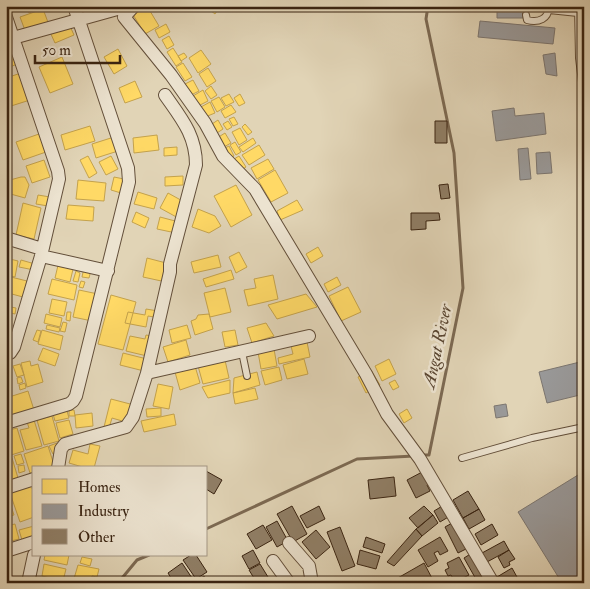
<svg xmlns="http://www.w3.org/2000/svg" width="590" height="589" font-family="'IM FELL Double Pica',serif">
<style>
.homes{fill:#ffd966;stroke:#c4a24c}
.industry{fill:#999;stroke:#7c7670}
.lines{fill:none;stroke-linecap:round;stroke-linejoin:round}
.stream{stroke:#7c6952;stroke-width:3}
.building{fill:#907f67;stroke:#392311}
.lane-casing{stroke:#634f3a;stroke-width:8}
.street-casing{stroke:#634f3a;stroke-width:14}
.lane{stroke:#ece3d0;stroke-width:6}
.street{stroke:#ece3d0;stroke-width:12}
.labels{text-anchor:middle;stroke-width:5;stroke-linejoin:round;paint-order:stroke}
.water-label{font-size:18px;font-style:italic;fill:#5a4632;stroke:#ece3d0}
</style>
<rect width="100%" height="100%" fill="#e1d4b6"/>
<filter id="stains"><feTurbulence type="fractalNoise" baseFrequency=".004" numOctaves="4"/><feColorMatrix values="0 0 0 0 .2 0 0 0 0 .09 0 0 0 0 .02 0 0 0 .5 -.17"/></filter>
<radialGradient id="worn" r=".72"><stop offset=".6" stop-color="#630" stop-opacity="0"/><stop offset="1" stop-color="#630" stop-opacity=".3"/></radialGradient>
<path class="homes" d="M 26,6 L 43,6 L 43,7 L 29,13 Z
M 85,6 L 105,6 L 88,15 Z
M 143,6 L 147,6 L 159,26 L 145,34 L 132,13 Z
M 205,6 L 220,6 L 215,14 Z
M 43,9 L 49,25 L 26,33 L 20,17 Z
M 69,24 L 74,35 L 55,43 L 50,32 Z
M 166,24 L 170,32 L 159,38 L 155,30 Z
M 6,34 L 19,63 L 6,69 Z
M 169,36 L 174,45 L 167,49 L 162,40 Z
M 173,48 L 182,62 L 176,66 L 167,52 Z
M 118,49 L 127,66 L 114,74 L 104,57 Z
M 201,50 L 211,64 L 198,73 L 189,58 Z
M 184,53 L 187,57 L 181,61 L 178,56 Z
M 62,57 L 73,84 L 50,93 L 39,67 Z
M 183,63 L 192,77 L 185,81 L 176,67 Z
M 208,68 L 216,81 L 207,87 L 199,74 Z
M 21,73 L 30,100 L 11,106 L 6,91 L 6,78 Z
M 193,80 L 199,91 L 191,95 L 185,84 Z
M 135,81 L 142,97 L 125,103 L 119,88 Z
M 211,86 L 217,95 L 211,99 L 205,91 Z
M 203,90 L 208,101 L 198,106 L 193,96 Z
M 229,94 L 234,102 L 226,106 L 221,98 Z
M 240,94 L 245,103 L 239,106 L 234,98 Z
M 219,97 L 225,107 L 217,112 L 211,101 Z
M 210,102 L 215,113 L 205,117 L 201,107 Z
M 231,105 L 236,112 L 225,118 L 221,111 Z
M 234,117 L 238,124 L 233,126 L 229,119 Z
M 218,120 L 223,129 L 217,133 L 212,124 Z
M 228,121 L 232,127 L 227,130 L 223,124 Z
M 245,124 L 252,132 L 248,135 L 242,127 Z
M 90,126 L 95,141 L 65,150 L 61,135 Z
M 240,128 L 247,140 L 239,145 L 232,132 Z
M 225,133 L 231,143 L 222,148 L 217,138 Z
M 39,134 L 46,152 L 23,160 L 16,142 Z
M 157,135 L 159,150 L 134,153 L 133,138 Z
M 114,137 L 118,151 L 96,158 L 92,144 Z
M 253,138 L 256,143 L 243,152 L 239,147 Z
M 235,142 L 241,152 L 236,155 L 230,145 Z
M 259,145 L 265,155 L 249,165 L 242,155 Z
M 229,146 L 234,156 L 229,159 L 223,149 Z
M 177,147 L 177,155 L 164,156 L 164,148 Z
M 88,156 L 97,173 L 89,178 L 80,160 Z
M 111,156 L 118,169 L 106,175 L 99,162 Z
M 239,156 L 246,167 L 238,172 L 231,161 Z
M 268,159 L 274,169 L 257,179 L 251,168 Z
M 44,160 L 50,177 L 32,183 L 26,166 Z
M 275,170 L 288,193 L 271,202 L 258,180 Z
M 183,176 L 183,185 L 165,186 L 165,177 Z
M 21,177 L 25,177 L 29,185 L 25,198 L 7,193 L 10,180 Z
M 114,177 L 124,179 L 121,193 L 111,190 Z
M 78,180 L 106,183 L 104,201 L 76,199 Z
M 236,185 L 252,215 L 231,227 L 214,196 Z
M 138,192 L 157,198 L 154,209 L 134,204 Z
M 168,193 L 188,204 L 180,219 L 160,208 Z
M 38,195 L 50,197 L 48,206 L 36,204 Z
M 297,200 L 303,210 L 280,220 L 277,211 Z
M 23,203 L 41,208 L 34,239 L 16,235 Z
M 68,205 L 94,207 L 93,221 L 66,219 Z
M 198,209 L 215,216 L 221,226 L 209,233 L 192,227 Z
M 136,212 L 149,218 L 145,228 L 132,222 Z
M 160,217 L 179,222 L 176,233 L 157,229 Z
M 318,247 L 323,256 L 311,263 L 306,254 Z
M 239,252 L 247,267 L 236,273 L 229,257 Z
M 218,255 L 221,267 L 194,273 L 191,262 Z
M 147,258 L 170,264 L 166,282 L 143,277 Z
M 10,259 L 18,261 L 15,277 L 6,275 Z
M 21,260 L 35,264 L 34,270 L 19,267 Z
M 59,261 L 74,265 L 70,282 L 55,278 Z
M 84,268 L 91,270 L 89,278 L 82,277 Z
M 231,270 L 234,279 L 206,287 L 203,279 Z
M 76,271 L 80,273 L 78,282 L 73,281 Z
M 273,275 L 278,299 L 248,306 L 244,290 L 256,288 L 254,279 Z
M 7,276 L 27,281 L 23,297 L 8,293 L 11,284 L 6,283 Z
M 337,277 L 341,285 L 328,292 L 324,284 Z
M 52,279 L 77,285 L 74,300 L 48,294 Z
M 81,281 L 85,282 L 83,288 L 79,287 Z
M 348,287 L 361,312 L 341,321 L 329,296 Z
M 225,288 L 231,312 L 210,317 L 204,293 Z
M 79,290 L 98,294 L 92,321 L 73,317 Z
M 306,294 L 317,307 L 277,319 L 268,305 Z
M 111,295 L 136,302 L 123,350 L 98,344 Z
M 52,299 L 67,302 L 64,316 L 49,313 Z
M 6,306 L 16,308 L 15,314 L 6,312 Z
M 146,309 L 158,311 L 160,318 L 148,316 L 146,327 L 125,323 L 128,312 L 145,315 Z
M 67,312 L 71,312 L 70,321 L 66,320 Z
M 46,314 L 62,318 L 60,327 L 44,323 Z
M 209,314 L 213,329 L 195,335 L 191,321 L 196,319 L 198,315 Z
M 63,322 L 67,323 L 65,332 L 60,331 Z
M 266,323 L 274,336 L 252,343 L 247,328 Z
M 47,325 L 60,328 L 59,332 L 46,329 Z
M 187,325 L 191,338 L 172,343 L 169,330 Z
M 37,330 L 41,331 L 38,342 L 33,340 Z
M 42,330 L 63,336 L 60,350 L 38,344 Z
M 235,330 L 238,345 L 225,347 L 222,332 Z
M 146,335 L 152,336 L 147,356 L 126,351 L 130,336 L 145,339 Z
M 186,340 L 190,355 L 168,362 L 163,347 Z
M 307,342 L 310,357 L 279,364 L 278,358 L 293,354 L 291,346 Z
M 43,348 L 59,354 L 55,366 L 38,360 Z
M 274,349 L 277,366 L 261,369 L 258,352 Z
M 123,353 L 147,359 L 144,371 L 120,365 Z
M 304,359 L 308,374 L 287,379 L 283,365 Z
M 389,359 L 396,374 L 382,381 L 375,366 Z
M 225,360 L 229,378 L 203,384 L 198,366 Z
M 30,361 L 31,366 L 38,364 L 43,382 L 27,387 L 21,363 Z
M 20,364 L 24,375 L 17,377 L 13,366 Z
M 195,366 L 200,383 L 180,390 L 175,372 Z
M 279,367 L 282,380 L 265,385 L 261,371 Z
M 371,370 L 380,385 L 366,393 L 358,377 Z
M 257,372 L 260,385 L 233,393 L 234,378 Z
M 21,377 L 23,382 L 18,384 L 17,378 Z
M 230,380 L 230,393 L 208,398 L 202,387 Z
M 395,380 L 399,387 L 393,390 L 389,383 Z
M 25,383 L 26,388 L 20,390 L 19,385 Z
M 158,384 L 173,387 L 169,409 L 153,406 Z
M 255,388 L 258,399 L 235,404 L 233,393 Z
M 28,391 L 34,410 L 11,417 L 6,398 Z
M 111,399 L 134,405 L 129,423 L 112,418 L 109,428 L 104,427 Z
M 161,408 L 161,416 L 147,417 L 146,409 Z
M 407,409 L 412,418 L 404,423 L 399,414 Z
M 69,410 L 74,410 L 75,416 L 69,416 Z
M 67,411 L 69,418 L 55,421 L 53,414 Z
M 92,413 L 93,426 L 76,428 L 75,415 Z
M 174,414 L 176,425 L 144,432 L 141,421 Z
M 52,416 L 59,441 L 44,445 L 37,420 Z
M 34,420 L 42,446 L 26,450 L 20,430 L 29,428 L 27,422 Z
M 69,420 L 73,434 L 60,438 L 56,423 Z
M 17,428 L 24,451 L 11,455 L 6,440 L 6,431 Z
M 57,443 L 60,451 L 53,454 L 49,446 Z
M 90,444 L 100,446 L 94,468 L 86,468 L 69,463 L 73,450 L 88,454 Z
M 48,446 L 54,465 L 46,468 L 34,468 L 34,472 L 30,473 L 24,454 Z
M 21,454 L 24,463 L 17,465 L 14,456 Z
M 12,458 L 18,478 L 6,482 L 6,460 Z
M 24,465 L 25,471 L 19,473 L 18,466 Z
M 31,486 L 34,493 L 34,517 L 20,522 L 10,493 Z
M 6,491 L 14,515 L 6,517 Z
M 15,524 L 19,539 L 7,542 L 6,526 Z
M 34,526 L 34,536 L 22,540 L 19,530 Z
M 45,555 L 69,555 L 67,565 L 44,560 Z
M 82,557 L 92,559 L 90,566 L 80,563 Z
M 44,564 L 66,569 L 63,581 L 42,576 Z
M 78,565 L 99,569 L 97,577 L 92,576 L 90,583 L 73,582 Z
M 6,566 L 11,582 L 8,583 L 6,583 Z
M 38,579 L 52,582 L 52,583 L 37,583 Z"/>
<path class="industry" d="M 497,6 L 523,6 L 523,18 L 497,18 Z
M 480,21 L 555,28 L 553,44 L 478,37 Z
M 555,53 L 557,76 L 546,74 L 543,55 Z
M 514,108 L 515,116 L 544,113 L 546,134 L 496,141 L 492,111 Z
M 528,148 L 531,179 L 520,180 L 518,149 Z
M 550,152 L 552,173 L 537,174 L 536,153 Z
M 584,361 L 584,394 L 547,403 L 539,372 Z
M 506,404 L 508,416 L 496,418 L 494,406 Z
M 578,475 L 584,485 L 584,583 L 562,583 L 518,512 Z"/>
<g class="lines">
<path class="stream" d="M 423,455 L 429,455 L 463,288 L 454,153 L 426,19 L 428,6
M 206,529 L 357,459 L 414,456
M 118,583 L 137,560 L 149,555"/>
</g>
<path class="building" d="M 435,121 L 447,121 L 447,143 L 435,143 Z
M 448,184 L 450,198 L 441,199 L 439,185 Z
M 411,213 L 439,213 L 440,220 L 426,221 L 426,229 L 411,230 Z
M 206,471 L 222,480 L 214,494 L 206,489 Z
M 424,471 L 430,483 L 427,485 L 430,491 L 416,498 L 407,480 Z
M 394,477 L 396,496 L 370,499 L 368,480 Z
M 468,491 L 479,509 L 463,518 L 453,500 Z
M 444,505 L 450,516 L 440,522 L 434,511 Z
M 292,506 L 307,534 L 293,542 L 277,514 Z
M 319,506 L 325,519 L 307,528 L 300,516 Z
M 424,506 L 433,515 L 418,528 L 409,518 Z
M 479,509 L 485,520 L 469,529 L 463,518 Z
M 433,515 L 438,523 L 422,536 L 416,529 Z
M 277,521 L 288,541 L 277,547 L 266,527 Z
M 454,522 L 468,548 L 458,553 L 445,527 Z
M 492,524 L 498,535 L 481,545 L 475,534 Z
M 263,525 L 272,540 L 256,549 L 247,534 Z
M 340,527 L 355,566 L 342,571 L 327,532 Z
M 416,529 L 422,536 L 394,566 L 387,562 Z
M 316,530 L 330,547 L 316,559 L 302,542 Z
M 366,537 L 385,544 L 382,553 L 363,547 Z
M 440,537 L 448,551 L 440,555 L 438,551 L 434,553 L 438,561 L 428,567 L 418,550 Z
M 504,541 L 509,550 L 487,562 L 482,553 Z
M 253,550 L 260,563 L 249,569 L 242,556 Z
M 360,550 L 380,556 L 376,569 L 357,564 Z
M 509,550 L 515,559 L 509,562 L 510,565 L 504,568 L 498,557 Z
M 472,553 L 485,576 L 477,581 L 464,558 Z
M 191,555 L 196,555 L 207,572 L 196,579 L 183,560 Z
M 459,557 L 469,575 L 455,582 L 451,575 L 448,576 L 445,570 L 449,568 L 447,563 Z
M 182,563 L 192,578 L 185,583 L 174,583 L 168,573 Z
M 424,563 L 434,582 L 389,583 Z
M 260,564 L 268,577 L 257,583 L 249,570 Z
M 512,568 L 517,577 L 507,583 L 500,583 L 497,577 Z
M 204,576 L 209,583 L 199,583 L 197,581 Z"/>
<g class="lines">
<g class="lane-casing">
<path id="lane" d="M 578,6 L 579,58 L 584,98
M 549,10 L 578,13
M 526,15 L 527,20 C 538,23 550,19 548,6
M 242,352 L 247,376
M 462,458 L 532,438 L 584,427"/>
</g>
<g class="street-casing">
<path id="street" d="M 134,6 L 124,17 L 171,75 L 205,123 L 223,156 L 255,189 L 366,374 L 387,414 L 420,459 L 493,583
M 6,17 L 58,171 L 59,179 L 41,256 L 14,347 L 10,353 L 6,354
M 13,38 L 128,6
M 6,238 L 42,249
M 41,256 L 108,271
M 147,373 L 309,336
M 6,423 L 69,404 L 73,401 L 76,396 L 129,182 L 128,168 L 74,6
M 58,468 L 61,449 L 65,444 L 126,427 L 133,417 L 147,373 L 170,272 L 170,264 L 196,165 C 196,135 181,118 165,95
M 6,488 L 34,479
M 289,543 L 309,566 L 312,583
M 6,551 L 34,542
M 273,561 L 289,583
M 28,583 L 34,555"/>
</g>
<use href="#lane" class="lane"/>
<use href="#street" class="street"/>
</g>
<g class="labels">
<g class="water-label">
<text transform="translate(437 346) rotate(-78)" y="6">Angat River</text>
</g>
</g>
<rect width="590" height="589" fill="none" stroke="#e1d4b6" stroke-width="25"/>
<rect x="8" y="8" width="575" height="574" fill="none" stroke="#392311" stroke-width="2.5"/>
<rect x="12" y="12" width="565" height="564" fill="none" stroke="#392311"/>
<rect x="32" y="466" width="175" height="90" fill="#ece3d0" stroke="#a49684"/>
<rect x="42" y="479" width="25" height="15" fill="#ffd966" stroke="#a49684"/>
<text x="78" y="492" font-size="15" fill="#392311">Homes</text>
<rect x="42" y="504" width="25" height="15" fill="#999999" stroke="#a49684"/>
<text x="78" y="516" font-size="15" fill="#392311">Industry</text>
<rect x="42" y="529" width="25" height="15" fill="#907f67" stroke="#a49684"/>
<text x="78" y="542" font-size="15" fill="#392311">Other</text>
<path d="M35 55v8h85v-8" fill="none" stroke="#392311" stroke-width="2.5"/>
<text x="42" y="55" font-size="15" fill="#392311" stroke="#ece3d0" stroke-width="4" paint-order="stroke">50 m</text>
<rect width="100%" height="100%" filter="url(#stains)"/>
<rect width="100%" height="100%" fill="url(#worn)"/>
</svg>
